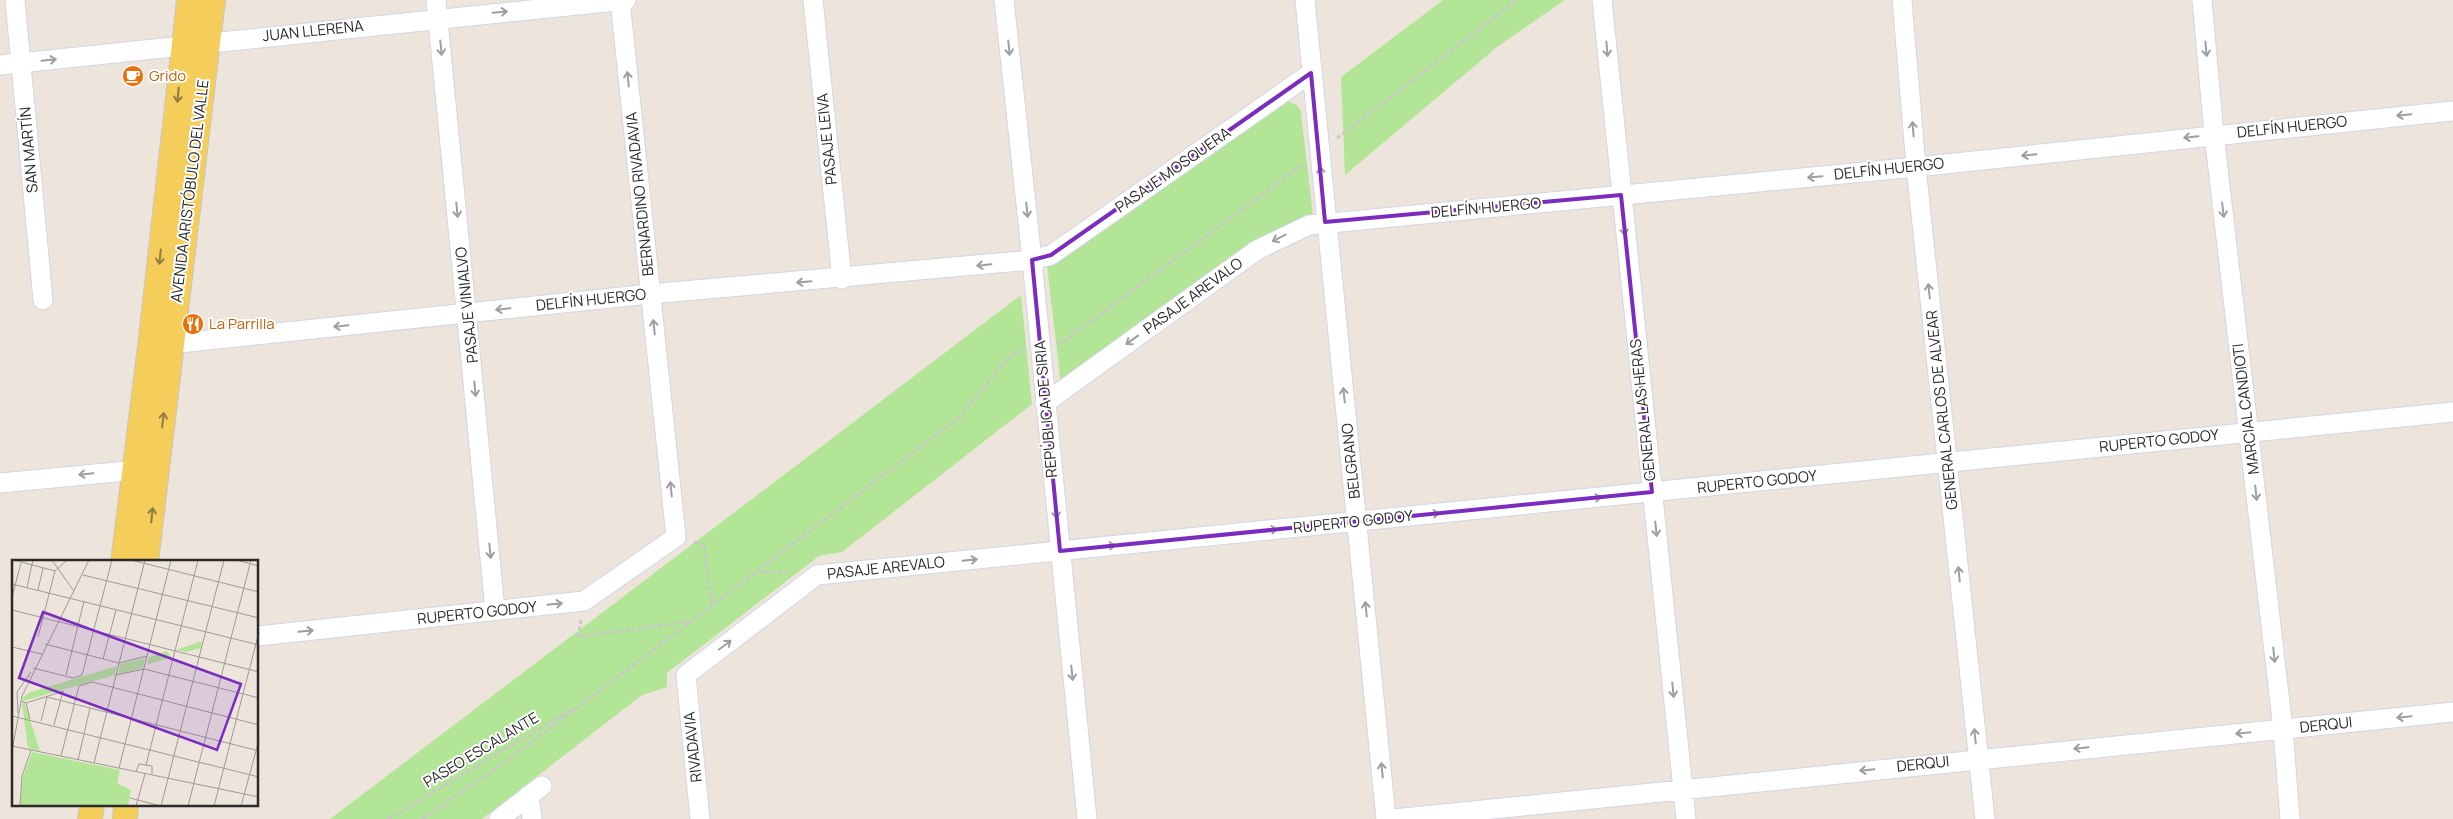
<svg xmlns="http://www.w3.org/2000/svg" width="2453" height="819" font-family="Manrope,sans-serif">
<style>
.green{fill:#b3e597}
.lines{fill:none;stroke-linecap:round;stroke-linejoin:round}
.minor-casing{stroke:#d1d5e4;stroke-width:21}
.major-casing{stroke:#c8c8c8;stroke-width:26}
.path{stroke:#c8c8c8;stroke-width:3;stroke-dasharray:4 2.5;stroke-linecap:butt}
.minor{stroke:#fff;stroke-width:19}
.major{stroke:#f4cd5a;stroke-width:24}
.oneway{stroke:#9f9f9f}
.oneway2{stroke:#8f7c42}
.marked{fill:none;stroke:#7b2cbf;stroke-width:4;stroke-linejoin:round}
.labels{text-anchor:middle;stroke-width:4;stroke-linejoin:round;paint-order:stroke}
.street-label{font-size:15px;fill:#2a2a2a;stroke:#fff}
.food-label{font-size:15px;fill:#c56008;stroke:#fff;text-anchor:start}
.inset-road{fill:none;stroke:#9f9a95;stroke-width:1}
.view{fill:#7b2cbf;fill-opacity:0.15;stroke:#7b2cbf;stroke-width:2.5}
.inset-edge{fill:none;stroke:#2a2a2a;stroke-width:2.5}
</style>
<rect width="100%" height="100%" fill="#ede5dc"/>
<path class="green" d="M 1443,0 L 1565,0 L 1497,47 L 1345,175 L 1341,77 Z
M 1287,100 L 1298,106 L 1301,112 L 1313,216 L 1283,226 L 1252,244 L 1061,385 L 1047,266 Z
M 1021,295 L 1032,404 L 842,552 L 819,556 L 667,673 L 667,687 L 642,695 L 482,819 L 330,819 Z"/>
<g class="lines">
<g class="minor-casing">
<path id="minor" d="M 15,0 L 43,300
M 436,0 L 495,610
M 813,0 L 842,279
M 1004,0 L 1032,260 L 1087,819
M 1305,0 L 1386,819
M 1602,0 L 1686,819
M 1902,0 L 1916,167 L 1985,819
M 2202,0 L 2214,134 L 2283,729 L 2290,819
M 0,65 L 626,0
M 160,345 L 650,294 L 1032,260 L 1051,255 L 1311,73
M 1045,403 L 1257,250 L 1309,225 L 1916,167 L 2453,111
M 0,483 L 148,469
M 258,636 L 584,601 L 676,537 L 620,0
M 529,795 L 532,819
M 499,819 L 542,786
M 700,819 L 686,675 L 817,575 L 2453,412
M 1394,819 L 2453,712"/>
</g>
<g class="major-casing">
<path id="major" d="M 123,562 L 150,346 L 189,0
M 146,562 L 213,0
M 90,819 L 92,805
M 125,819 L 126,805"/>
</g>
<path class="path" d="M 1337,138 L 1517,0
M 1057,343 L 1063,342 L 1302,165
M 694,542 L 704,545 L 712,605
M 758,571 L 789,573
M 581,620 L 578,637 L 691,621
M 388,819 L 574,708
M 422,819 L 511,758 L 961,416 L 1007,359 L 1022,348"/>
<use href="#minor" class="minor"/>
<use href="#major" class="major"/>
</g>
<defs><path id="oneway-shaft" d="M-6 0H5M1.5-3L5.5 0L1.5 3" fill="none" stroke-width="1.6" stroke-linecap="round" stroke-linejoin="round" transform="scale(1.25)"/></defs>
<g class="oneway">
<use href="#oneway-shaft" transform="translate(500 12) rotate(-5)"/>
<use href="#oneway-shaft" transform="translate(441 48) rotate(84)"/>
<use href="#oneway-shaft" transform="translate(1009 48) rotate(84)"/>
<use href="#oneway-shaft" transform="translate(1607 49) rotate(85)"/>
<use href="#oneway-shaft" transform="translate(2206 49) rotate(85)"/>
<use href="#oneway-shaft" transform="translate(49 60) rotate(-6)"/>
<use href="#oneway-shaft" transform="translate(628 79) rotate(-96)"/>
<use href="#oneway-shaft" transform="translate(2404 115) rotate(174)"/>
<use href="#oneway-shaft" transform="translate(1913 129) rotate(-95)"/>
<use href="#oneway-shaft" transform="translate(2191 137) rotate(174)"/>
<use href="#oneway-shaft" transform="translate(2029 155) rotate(174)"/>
<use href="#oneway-shaft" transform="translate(1321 174) rotate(-95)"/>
<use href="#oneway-shaft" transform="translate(1815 177) rotate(175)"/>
<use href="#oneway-shaft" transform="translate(457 210) rotate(84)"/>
<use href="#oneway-shaft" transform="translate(1027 210) rotate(84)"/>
<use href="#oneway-shaft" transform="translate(2223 210) rotate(83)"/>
<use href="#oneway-shaft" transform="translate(1624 228) rotate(84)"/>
<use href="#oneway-shaft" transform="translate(1279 238) rotate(153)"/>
<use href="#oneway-shaft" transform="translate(984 265) rotate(174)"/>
<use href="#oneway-shaft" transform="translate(804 282) rotate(175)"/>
<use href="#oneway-shaft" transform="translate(1929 291) rotate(-96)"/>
<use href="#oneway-shaft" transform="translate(503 309) rotate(174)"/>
<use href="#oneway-shaft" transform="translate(341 326) rotate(174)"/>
<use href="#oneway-shaft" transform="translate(654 327) rotate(-96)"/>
<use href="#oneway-shaft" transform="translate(1132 340) rotate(144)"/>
<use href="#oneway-shaft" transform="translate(475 389) rotate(85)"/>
<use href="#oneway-shaft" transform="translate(1344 395) rotate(-96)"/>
<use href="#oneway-shaft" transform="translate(86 474) rotate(174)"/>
<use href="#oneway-shaft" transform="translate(671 489) rotate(-96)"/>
<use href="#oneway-shaft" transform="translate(2256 493) rotate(84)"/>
<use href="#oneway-shaft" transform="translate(1594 498) rotate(-6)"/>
<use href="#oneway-shaft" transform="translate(1056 511) rotate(84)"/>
<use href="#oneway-shaft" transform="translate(1432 514) rotate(-6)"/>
<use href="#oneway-shaft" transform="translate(1656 529) rotate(84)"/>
<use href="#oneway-shaft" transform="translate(1270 530) rotate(-6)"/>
<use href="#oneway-shaft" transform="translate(1108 546) rotate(-6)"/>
<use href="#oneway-shaft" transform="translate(490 551) rotate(85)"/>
<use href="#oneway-shaft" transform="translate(970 560) rotate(-6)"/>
<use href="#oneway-shaft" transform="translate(1959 574) rotate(-96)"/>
<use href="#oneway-shaft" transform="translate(555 604) rotate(-6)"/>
<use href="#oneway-shaft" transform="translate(1366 609) rotate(-96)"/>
<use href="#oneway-shaft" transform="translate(306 631) rotate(-6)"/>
<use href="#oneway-shaft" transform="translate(725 645) rotate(-37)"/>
<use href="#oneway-shaft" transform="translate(2274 655) rotate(84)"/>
<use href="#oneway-shaft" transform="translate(1072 673) rotate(84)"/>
<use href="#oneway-shaft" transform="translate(1673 690) rotate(84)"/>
<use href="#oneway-shaft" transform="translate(2404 717) rotate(174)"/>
<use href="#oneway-shaft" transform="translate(2243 733) rotate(174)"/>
<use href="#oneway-shaft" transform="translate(1975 736) rotate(-96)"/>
<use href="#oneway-shaft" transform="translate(2081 748) rotate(174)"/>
<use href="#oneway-shaft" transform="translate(1382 770) rotate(-96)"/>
<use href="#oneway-shaft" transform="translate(1867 770) rotate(174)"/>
</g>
<g class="oneway2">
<use href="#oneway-shaft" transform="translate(178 95) rotate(96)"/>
<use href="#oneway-shaft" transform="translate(160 257) rotate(96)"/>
<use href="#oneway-shaft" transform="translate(163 420) rotate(-83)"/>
<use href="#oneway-shaft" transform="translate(152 515) rotate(-84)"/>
</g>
<path class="marked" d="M 1311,73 L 1325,222 L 1621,195 L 1652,492 L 1060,551 L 1032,260 L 1051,255 Z"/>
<defs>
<g id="cafe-disc" transform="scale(1.125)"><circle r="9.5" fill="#e8710a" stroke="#fff"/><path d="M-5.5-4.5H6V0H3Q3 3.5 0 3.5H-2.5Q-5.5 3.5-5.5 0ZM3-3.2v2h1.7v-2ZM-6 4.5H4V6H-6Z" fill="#fff"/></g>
<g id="restaurant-disc" transform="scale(1.125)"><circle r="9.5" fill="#e8710a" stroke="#fff"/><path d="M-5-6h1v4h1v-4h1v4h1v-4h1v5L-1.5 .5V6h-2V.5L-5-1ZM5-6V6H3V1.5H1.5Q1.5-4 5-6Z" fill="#fff"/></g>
</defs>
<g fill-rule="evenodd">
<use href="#cafe-disc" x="133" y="76"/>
<use href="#restaurant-disc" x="193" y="324"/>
</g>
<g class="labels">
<g class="street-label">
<text transform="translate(313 31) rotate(-6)" y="5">JUAN LLERENA</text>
<text transform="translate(2292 127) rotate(-6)" y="5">DELFÍN HUERGO</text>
<text transform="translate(827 139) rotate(-96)" y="5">PASAJE LEIVA</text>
<text transform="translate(29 150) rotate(-95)" y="5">SAN MARTÍN</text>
<text transform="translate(1889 169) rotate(-6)" y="5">DELFÍN HUERGO</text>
<text transform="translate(1173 170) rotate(-35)" y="5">PASAJE MOSQUERA</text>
<text transform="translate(190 191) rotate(-83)" y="5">AVENIDA ARISTÓBULO DEL VALLE</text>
<text transform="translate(640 194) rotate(-96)" y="5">BERNARDINO RIVADAVIA</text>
<text transform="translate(1486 208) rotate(-5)" y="5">DELFÍN HUERGO</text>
<text transform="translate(1193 296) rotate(-36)" y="5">PASAJE AREVALO</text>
<text transform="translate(591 300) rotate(-6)" y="5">DELFÍN HUERGO</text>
<text transform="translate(467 305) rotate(-96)" y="5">PASAJE VINIALVO</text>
<text transform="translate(1046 409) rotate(-95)" y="5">REPÚBLICA DE SIRIA</text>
<text transform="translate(2246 409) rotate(-97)" y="5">MARCIAL CANDIOTI</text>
<text transform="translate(1643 410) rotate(-96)" y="5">GENERAL LAS HERAS</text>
<text transform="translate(1942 410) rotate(-96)" y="5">GENERAL CARLOS DE ALVEAR</text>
<text transform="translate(2159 441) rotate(-6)" y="5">RUPERTO GODOY</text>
<text transform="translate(1351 461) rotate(-96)" y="5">BELGRANO</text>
<text transform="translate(1757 482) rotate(-6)" y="5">RUPERTO GODOY</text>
<text transform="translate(1353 522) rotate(-6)" y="5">RUPERTO GODOY</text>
<text transform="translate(886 568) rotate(-6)" y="5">PASAJE AREVALO</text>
<text transform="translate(477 613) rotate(-6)" y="5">RUPERTO GODOY</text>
<text transform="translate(2326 725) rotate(-6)" y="5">DERQUI</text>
<text transform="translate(693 747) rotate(-96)" y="5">RIVADAVIA</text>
<text transform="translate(481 750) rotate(-31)" y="5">PASEO ESCALANTE</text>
<text transform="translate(1923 764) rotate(-6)" y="5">DERQUI</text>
</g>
<g class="food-label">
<text x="149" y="81">Grido</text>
<text x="209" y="329">La Parrilla</text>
</g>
</g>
<g transform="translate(12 560)">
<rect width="246" height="246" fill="#ede5dc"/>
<path d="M 190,81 L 189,88 L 174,92 L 164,90 ZM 155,91 L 159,97 L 135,105 L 137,97 ZM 133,98 L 131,108 L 106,114 L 108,104 ZM 105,106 L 103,115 L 11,141 L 11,137 L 19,132 ZM 10,143 L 13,144 L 28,191 L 16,188 ZM 20,192 L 108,210 L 105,223 L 119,230 L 116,246 L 8,246 L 11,216 Z" fill="#b3e597"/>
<path class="inset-road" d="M 2,0 L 43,11 L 55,0M 40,0 L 61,30M 119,0 L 247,32M 224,0 L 247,6M 71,15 L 247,58M 0,24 L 247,85M 15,27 L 21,0M 26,30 L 31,8M 0,37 L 9,3M 0,50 L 247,112M 26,77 L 43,11M 33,84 L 107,103 L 135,96M 0,87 L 30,94M 91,99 L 104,50M 21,108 L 61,118 L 70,115 L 100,0M 54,115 L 72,41M 104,115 L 132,109 L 247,138M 9,141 L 14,143 L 52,131M 14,143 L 18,159M 6,153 L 5,132 L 19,112M 0,156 L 247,217M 29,161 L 35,137 L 247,191M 42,165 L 51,131M 0,186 L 247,237M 0,191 L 10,136 L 77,0M 49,196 L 67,126 L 80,122 L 247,165M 66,200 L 78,148M 82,203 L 133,0M 134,205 L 186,0M 107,208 L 159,0M 124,212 L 127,204 L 140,206 L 140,214M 118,238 L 149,246M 8,246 L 10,216 L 19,190M 124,246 L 133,214M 149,246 L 212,0M 176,246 L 239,0M 202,246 L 247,72M 229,246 L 247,180"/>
<path class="view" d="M 31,52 L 229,124 L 205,190 L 7,118 Z"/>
<rect width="246" height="246" class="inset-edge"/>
</g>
</svg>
